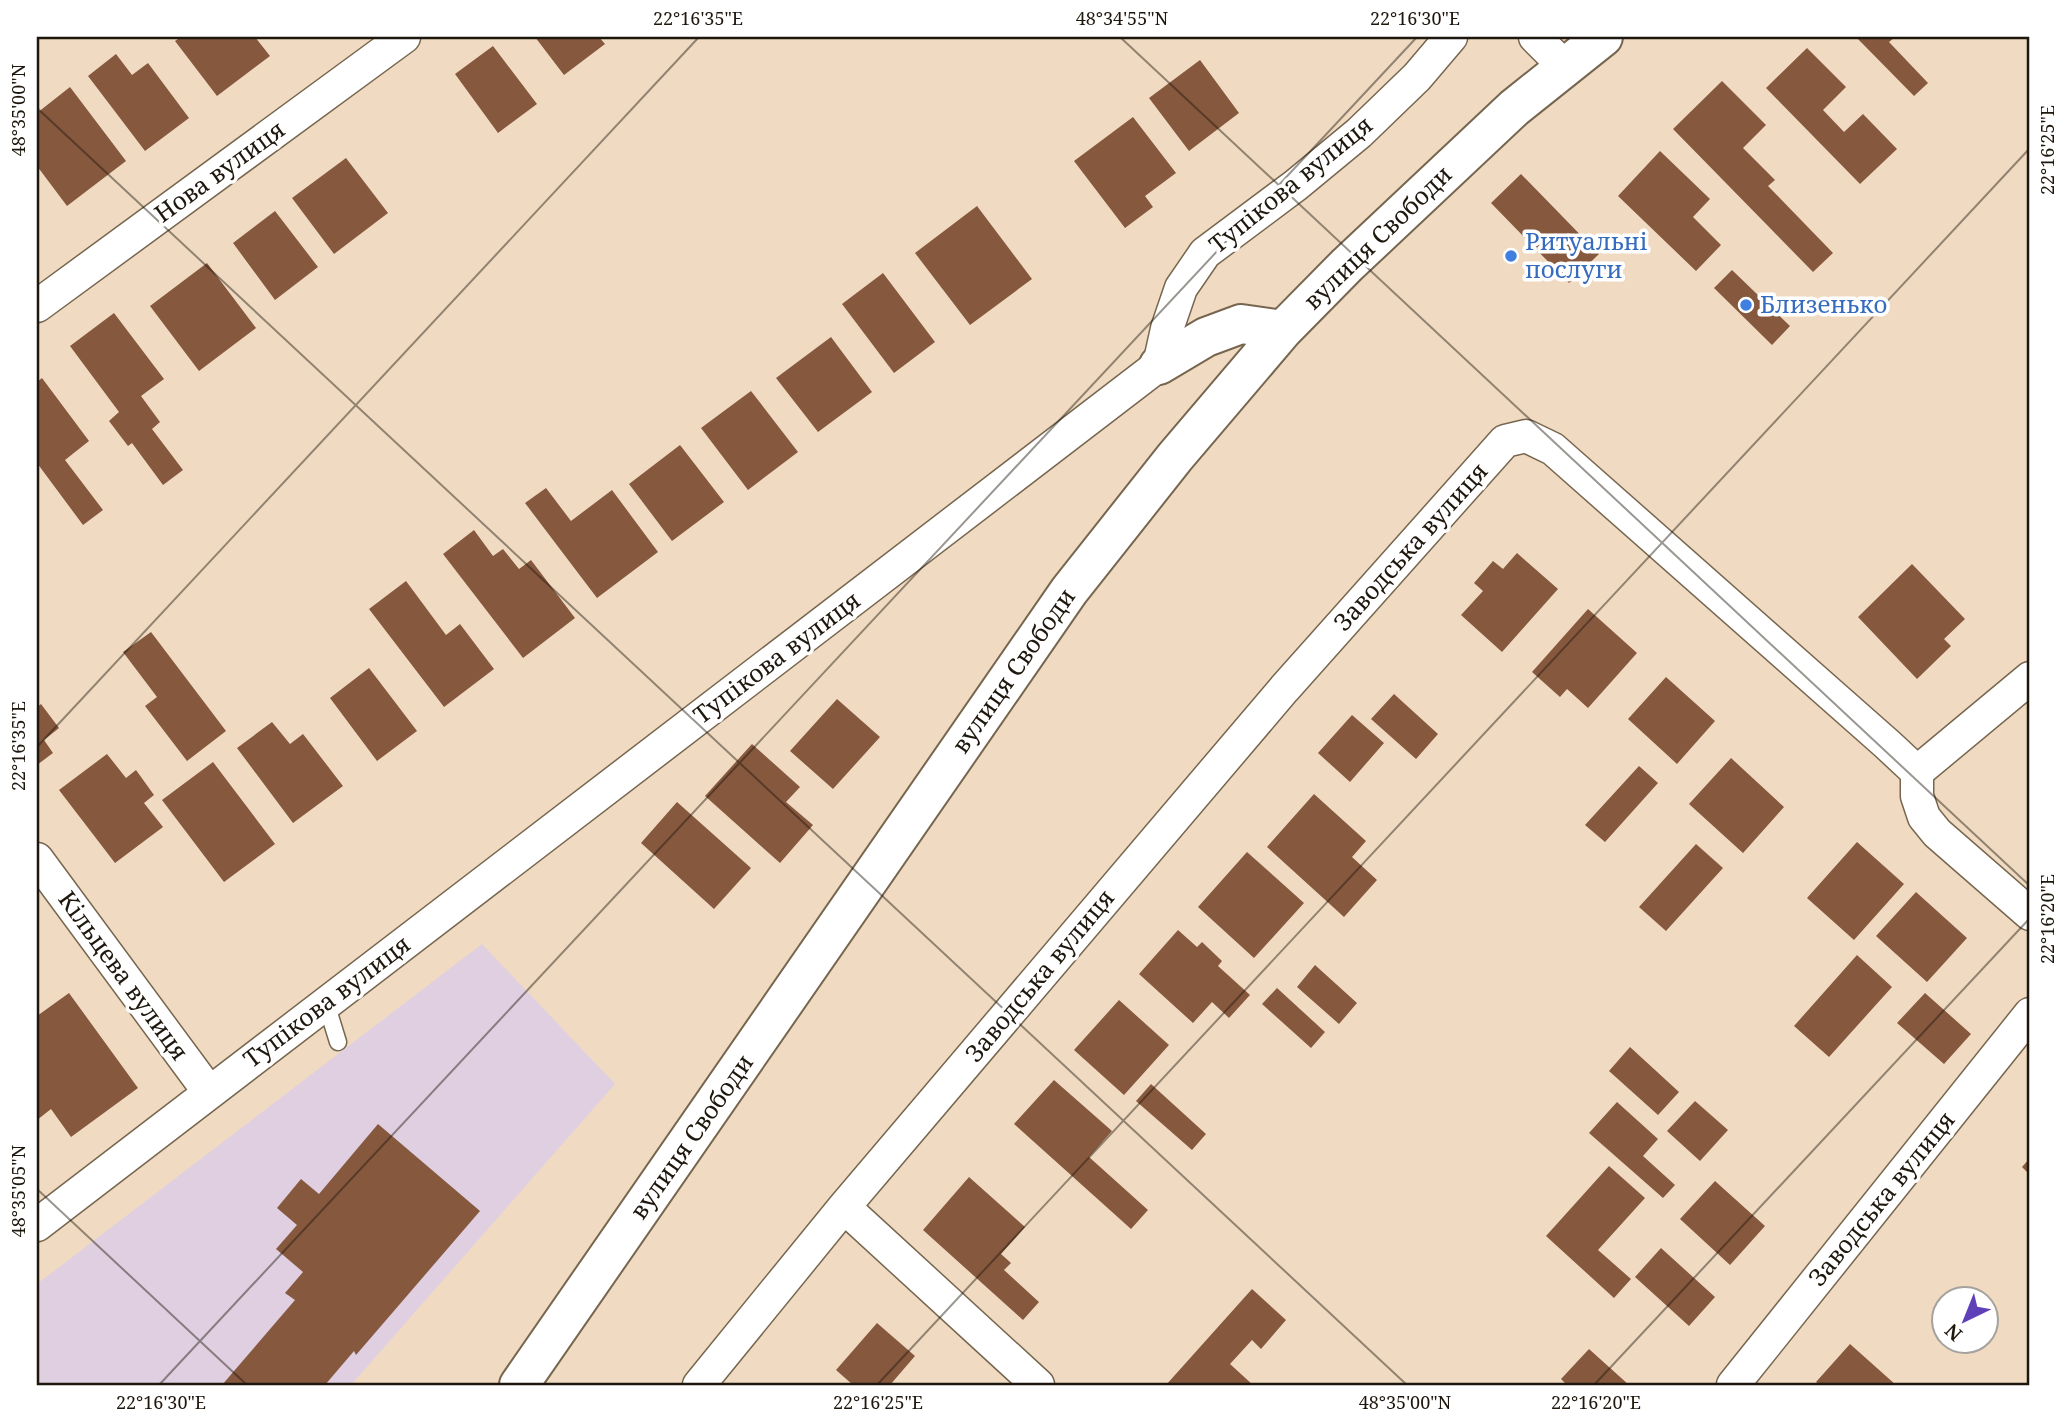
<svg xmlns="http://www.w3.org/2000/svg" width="2067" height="1422" font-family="'Noto Serif',serif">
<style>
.industrial{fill:#dfcfe0}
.building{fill:#86583e}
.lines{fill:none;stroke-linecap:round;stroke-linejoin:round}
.lane-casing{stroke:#77664f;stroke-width:19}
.street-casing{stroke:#77664f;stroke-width:35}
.secondary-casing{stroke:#77664f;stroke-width:42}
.lane{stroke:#fff;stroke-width:16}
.street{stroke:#fff;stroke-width:32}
.secondary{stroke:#fff;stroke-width:38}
.ticks{fill:none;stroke:#1e170d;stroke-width:2;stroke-opacity:0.45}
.shop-dot{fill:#3f7fe0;stroke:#fff;stroke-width:2.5}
.labels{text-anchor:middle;stroke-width:7;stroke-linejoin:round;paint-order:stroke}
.street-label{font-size:24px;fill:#1e170d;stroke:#fff}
.shop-label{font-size:24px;fill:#366cbe;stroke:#fff;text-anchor:start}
.neatline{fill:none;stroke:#1e170d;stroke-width:2.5}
.ticks-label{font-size:18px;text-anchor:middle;fill:#1e170d}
</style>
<rect width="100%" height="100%" fill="#f0dbc2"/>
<path class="industrial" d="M 482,944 L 615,1084 L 351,1385 L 37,1385 L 37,1284 Z"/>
<path class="building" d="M 181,37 L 255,37 L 270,56 L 217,96 L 175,41 Z
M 535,37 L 599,37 L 605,44 L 564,75 Z
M 1856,37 L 1895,37 L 1889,42 L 1928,83 L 1914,96 Z
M 493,46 L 537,104 L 498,133 L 455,74 Z
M 1807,48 L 1846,87 L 1823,110 L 1844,132 L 1863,114 L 1897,149 L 1860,184 L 1766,88 Z
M 116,54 L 132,75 L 148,63 L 189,118 L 145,151 L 88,76 Z
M 1200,60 L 1239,113 L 1189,151 L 1149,98 Z
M 1722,81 L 1766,125 L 1743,148 L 1775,180 L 1768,186 L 1833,253 L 1813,272 L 1673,129 Z
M 70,87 L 126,161 L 67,206 L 37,166 L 37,113 Z
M 1133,117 L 1176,173 L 1145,196 L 1153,207 L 1125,228 L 1074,161 Z
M 1660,151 L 1710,199 L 1693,217 L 1721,245 L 1696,271 L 1618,196 Z
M 346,158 L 388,213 L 334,254 L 292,198 Z
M 1521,174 L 1599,254 L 1569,283 L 1491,203 Z
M 977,206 L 1032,279 L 970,325 L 915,253 Z
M 275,211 L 318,267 L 275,300 L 233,243 Z
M 207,263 L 256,328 L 199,371 L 150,306 Z
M 1732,270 L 1790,326 L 1772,345 L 1714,288 Z
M 883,273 L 935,342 L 894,373 L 842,304 Z
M 114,313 L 164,379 L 141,396 L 160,422 L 152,429 L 183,470 L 163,485 L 132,443 L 128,446 L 109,421 L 119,412 L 70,346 Z
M 831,337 L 872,392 L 818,432 L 776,378 Z
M 42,378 L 89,441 L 65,460 L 103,510 L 83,525 L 37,463 L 37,382 Z
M 751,391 L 798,452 L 748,490 L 701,428 Z
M 680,445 L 724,502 L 672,541 L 629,484 Z
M 546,488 L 571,521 L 612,490 L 658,552 L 597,598 L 525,503 Z
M 474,530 L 493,556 L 503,549 L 519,569 L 531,560 L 575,618 L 523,658 L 443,554 Z
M 1517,553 L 1558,589 L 1502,652 L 1461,615 L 1483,591 L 1474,583 L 1493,561 L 1503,569 Z
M 1912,564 L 1965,619 L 1944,639 L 1951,646 L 1917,679 L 1858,617 Z
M 406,581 L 446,635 L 460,624 L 494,669 L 444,707 L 369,609 Z
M 1588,609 L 1637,653 L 1588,708 L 1567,689 L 1560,697 L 1532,672 Z
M 151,632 L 226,731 L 187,761 L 145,706 L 157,697 L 123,652 Z
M 369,668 L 417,731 L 377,761 L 330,698 Z
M 1666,677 L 1715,721 L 1677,764 L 1628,719 Z
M 1394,694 L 1438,734 L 1416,759 L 1371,719 Z
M 837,699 L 880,737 L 833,789 L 790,751 Z
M 41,704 L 59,728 L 44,740 L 53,753 L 37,765 L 37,707 Z
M 1352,715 L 1384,743 L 1350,782 L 1318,753 Z
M 272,722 L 290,744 L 303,734 L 343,786 L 293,823 L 237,748 Z
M 752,744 L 800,787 L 786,802 L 813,825 L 780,863 L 705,796 Z
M 107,754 L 126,778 L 136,770 L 154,795 L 144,803 L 163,827 L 115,863 L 59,790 Z
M 1731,758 L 1784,807 L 1743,853 L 1689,804 Z
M 213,762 L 275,844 L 224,882 L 162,800 Z
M 1639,766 L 1658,783 L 1605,842 L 1585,825 Z
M 1314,794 L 1366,841 L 1352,857 L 1377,880 L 1344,917 L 1267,847 Z
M 677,802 L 751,868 L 714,909 L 641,843 Z
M 1857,842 L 1904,884 L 1854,940 L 1807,898 Z
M 1696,844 L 1723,868 L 1666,931 L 1639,907 Z
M 1247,852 L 1304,903 L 1254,958 L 1198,907 Z
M 1916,892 L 1967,938 L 1927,982 L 1876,936 Z
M 1178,930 L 1197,947 L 1202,942 L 1222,961 L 1218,966 L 1250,995 L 1229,1018 L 1212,1002 L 1193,1023 L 1139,974 Z
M 1857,955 L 1892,987 L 1829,1057 L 1794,1026 Z
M 1315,965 L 1357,1003 L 1339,1024 L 1297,987 Z
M 1277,988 L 1325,1032 L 1311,1048 L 1262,1004 Z
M 69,993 L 138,1088 L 71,1137 L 51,1109 L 37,1120 L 37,1016 Z
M 1925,993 L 1971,1034 L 1944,1064 L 1897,1023 Z
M 1119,1000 L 1169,1045 L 1124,1095 L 1074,1050 Z
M 1630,1047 L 1679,1092 L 1658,1115 L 1609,1071 Z
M 1054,1080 L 1112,1131 L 1089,1157 L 1148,1210 L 1131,1229 L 1014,1124 Z
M 1151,1084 L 1206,1134 L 1192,1150 L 1136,1101 Z
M 1695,1101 L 1728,1130 L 1700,1161 L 1667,1131 Z
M 1617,1102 L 1658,1139 L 1643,1156 L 1675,1185 L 1663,1198 L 1589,1133 Z
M 378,1124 L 480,1211 L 356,1355 L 354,1351 L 325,1385 L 222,1385 L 295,1300 L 285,1293 L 303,1272 L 276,1249 L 297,1225 L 277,1208 L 301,1179 L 319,1194 Z
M 2030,1158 L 2030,1175 L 2022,1167 Z
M 1609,1166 L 1645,1198 L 1598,1250 L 1631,1279 L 1614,1298 L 1546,1236 Z
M 969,1177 L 1025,1227 L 1001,1254 L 1011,1263 L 1004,1270 L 1039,1302 L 1023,1320 L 923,1230 Z
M 1715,1181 L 1765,1226 L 1730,1265 L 1680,1219 Z
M 1661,1248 L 1715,1297 L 1689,1326 L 1635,1277 Z
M 1252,1289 L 1286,1320 L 1261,1349 L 1252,1340 L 1230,1364 L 1253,1385 L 1166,1385 Z
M 877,1323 L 915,1356 L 890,1385 L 853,1385 L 836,1370 Z
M 1850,1344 L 1896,1385 L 1820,1385 L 1816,1382 Z
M 1589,1349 L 1629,1385 L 1567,1385 L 1561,1379 Z"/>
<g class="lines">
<g class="lane-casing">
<path id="lane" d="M 326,1003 L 338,1042"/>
</g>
<g class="street-casing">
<path id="street" d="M 1535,37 L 1565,67
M 37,306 L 404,37
M 1917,772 L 2030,678
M 37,859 L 209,1092
M 37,1225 L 1159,365 L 1167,329 L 1181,288 L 1205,253 L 1296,185 L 1359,133 L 1417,77 L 1451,37
M 699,1385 L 844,1207
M 1038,1385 L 844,1207 L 1284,689 L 1505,441 L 1526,436 L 1553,449 L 1887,744 L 1917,772 L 1917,796 L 1924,817 L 1937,833 L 2030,914
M 1733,1385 L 2030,1014"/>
</g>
<g class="secondary-casing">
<path id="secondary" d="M 1159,365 L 1206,337 L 1241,324 L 1283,330
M 519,1385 L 1069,591 L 1175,457 L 1283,330 L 1347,265 L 1514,108 L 1603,37"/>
</g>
<use href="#lane" class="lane"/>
<use href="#street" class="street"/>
<use href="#secondary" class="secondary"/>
</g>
<path class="ticks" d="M 1120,37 L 2030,886M 37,108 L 1407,1385M 37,747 L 699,37M 37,1189 L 247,1385M 159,1385 L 1417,37M 877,1385 L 2030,148M 1594,1385 L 2030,918"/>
<g class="shop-dot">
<circle cx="1511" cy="256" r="7"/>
<circle cx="1746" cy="305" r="7"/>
</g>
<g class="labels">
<g class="street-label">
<text transform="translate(220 172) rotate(-36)" y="8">Нова вулиця</text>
<text transform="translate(1291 185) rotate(-39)" y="8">Тупікова вулиця</text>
<text transform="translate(1378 238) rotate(-44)" y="8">вулиця Свободи</text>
<text transform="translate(1411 547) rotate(-48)" y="8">Заводська вулиця</text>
<text transform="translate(777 658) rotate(-37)" y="8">Тупікова вулиця</text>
<text transform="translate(1014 671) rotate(-55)" y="8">вулиця Свободи</text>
<text transform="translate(123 976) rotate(54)" y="8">Кільцева вулиця</text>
<text transform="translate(1040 976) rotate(-50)" y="8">Заводська вулиця</text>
<text transform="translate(327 1002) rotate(-37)" y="8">Тупікова вулиця</text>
<text transform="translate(692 1137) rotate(-55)" y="8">вулиця Свободи</text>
<text transform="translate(1882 1199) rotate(-51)" y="8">Заводська вулиця</text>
</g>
<g class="shop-label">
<text x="1525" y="250">Ритуальні<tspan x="1525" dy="28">послуги</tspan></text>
<text x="1760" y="313">Близенько</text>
</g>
</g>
<rect width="2067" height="1422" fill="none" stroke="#ffffff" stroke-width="77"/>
<g transform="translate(1965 1320) rotate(223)"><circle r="33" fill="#ffffff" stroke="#a5a29e" stroke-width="2"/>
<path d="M0-5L12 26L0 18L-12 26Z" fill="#5e41b9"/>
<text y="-10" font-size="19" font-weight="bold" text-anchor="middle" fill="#1e170d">N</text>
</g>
<rect x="38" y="38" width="1990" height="1346" class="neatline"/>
<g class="ticks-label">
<text x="698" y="25">22°16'35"E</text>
<text x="1122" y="25">48°34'55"N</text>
<text x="1415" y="25">22°16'30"E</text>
<text transform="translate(19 110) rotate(-90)" y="6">48°35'00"N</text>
<text transform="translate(2048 150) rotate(-90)" y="6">22°16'25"E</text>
<text transform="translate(19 746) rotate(-90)" y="6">22°16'35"E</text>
<text transform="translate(2048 919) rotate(-90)" y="6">22°16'20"E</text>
<text transform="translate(19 1191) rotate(-90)" y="6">48°35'05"N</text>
<text x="161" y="1409">22°16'30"E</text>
<text x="878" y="1409">22°16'25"E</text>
<text x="1405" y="1409">48°35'00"N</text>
<text x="1596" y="1409">22°16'20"E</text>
</g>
</svg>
